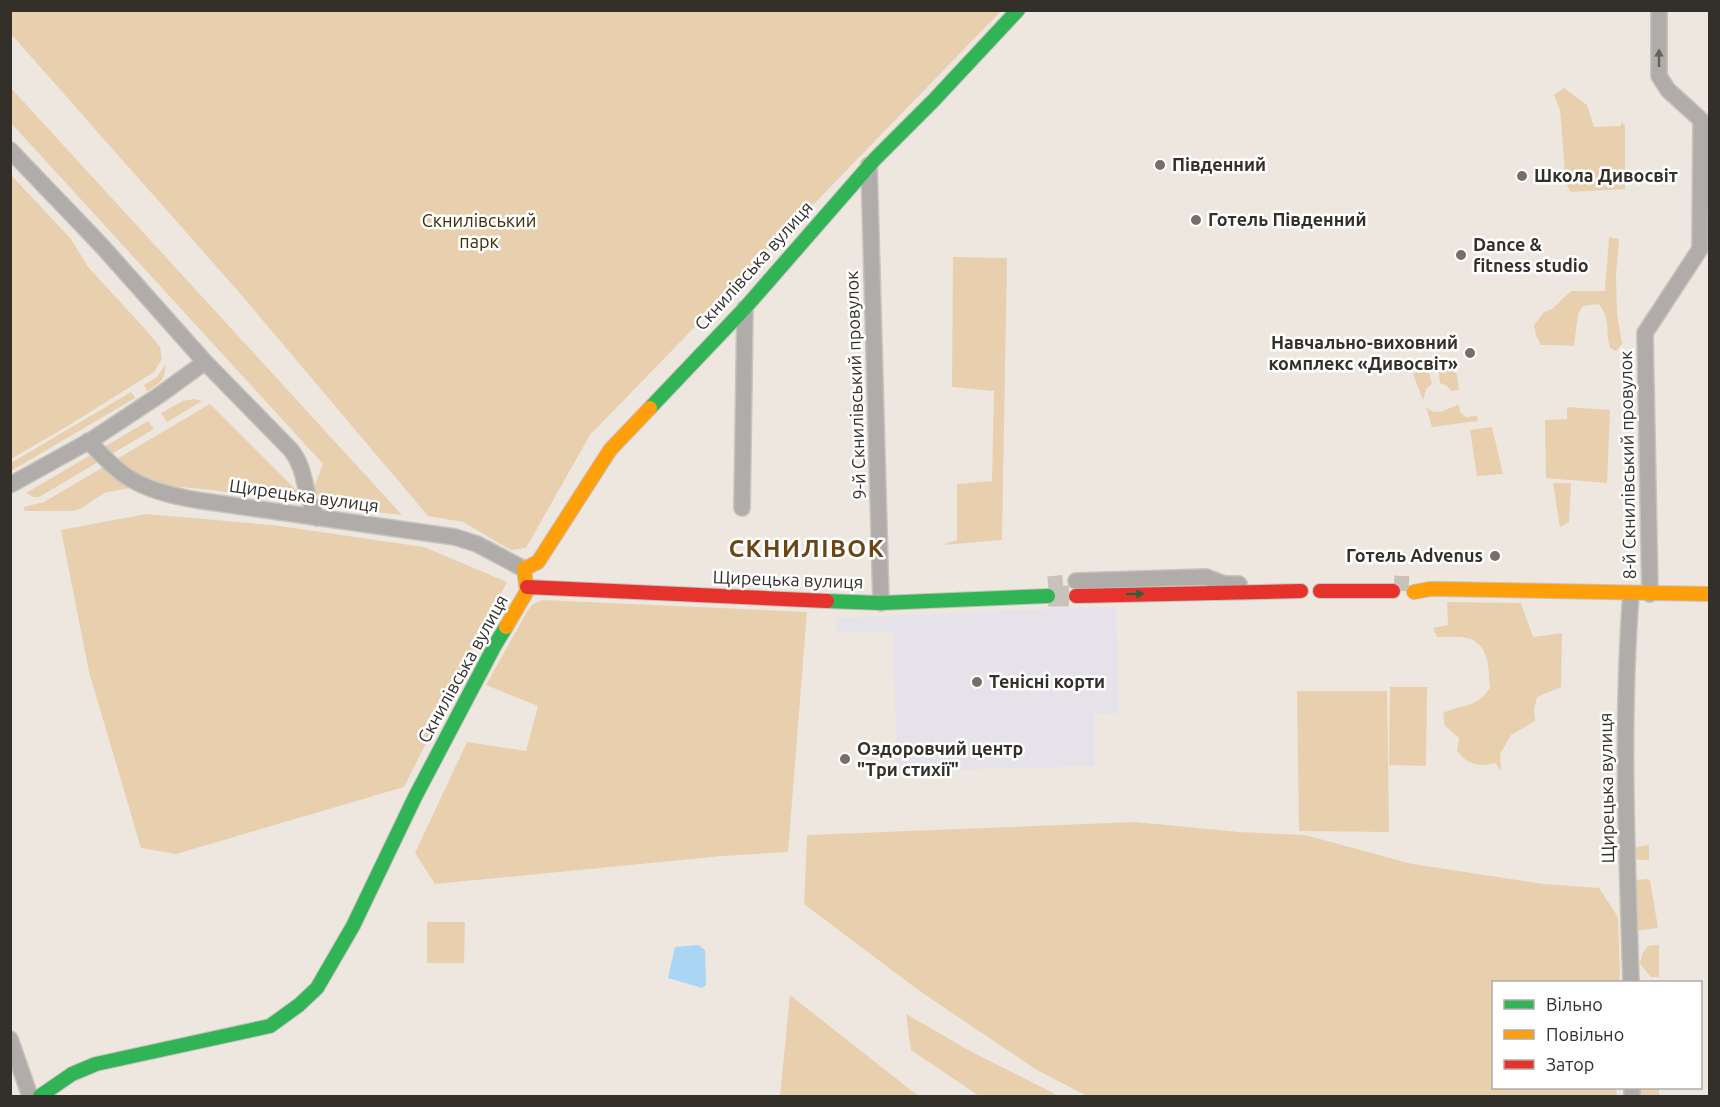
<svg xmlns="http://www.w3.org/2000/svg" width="1720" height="1107" font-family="Ubuntu,sans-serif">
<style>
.industrial{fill:#e6e2ea}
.green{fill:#e8d0ae}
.water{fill:#a8d6f3}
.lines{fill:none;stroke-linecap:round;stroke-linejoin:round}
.street-tunnel{stroke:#c8c2bb;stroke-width:15;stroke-dasharray:15 8;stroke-linecap:butt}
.secondary-tunnel{stroke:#c8c2bb;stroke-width:21;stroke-dasharray:21 10;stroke-linecap:butt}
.street-casing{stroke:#c7c2bc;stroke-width:18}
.fast-casing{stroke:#c7c2bc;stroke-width:16}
.slow-casing{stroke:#c7c2bc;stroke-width:16}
.jam-casing{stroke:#c7c2bc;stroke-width:16}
.street{stroke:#afaca9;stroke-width:15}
.fast{stroke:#30b455;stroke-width:14}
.slow{stroke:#ff9f0a;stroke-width:14}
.jam{stroke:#e5322d;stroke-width:14}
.oneway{fill:#65615c}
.oneway2{fill:#325e38}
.poi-dot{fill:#746f69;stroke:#fff;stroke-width:2}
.labels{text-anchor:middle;stroke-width:5;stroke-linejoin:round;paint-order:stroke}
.poi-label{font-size:18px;font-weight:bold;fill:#332f29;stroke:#fff;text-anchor:start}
.park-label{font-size:18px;fill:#412b06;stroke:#fff}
.street-label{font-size:18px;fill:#332f29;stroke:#fff}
.district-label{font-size:24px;font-weight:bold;letter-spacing:1.5px;fill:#694614;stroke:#fff}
</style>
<rect width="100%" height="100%" fill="#ede7e0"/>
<path class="industrial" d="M 1092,607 L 1116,607 L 1119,713 L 1094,714 L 1095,766 L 897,771 L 893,631 L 837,632 L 836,618 Z"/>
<path class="green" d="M 10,11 L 11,10 L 1001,11 L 590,435 L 526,548 L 511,550 L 463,522 L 428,516 L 238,291 L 11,34 Z
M 11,88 L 402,515 L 328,507 L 313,490 L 323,464 L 11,123 Z
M 1564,88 L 1587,105 L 1594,127 L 1621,126 L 1621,121 L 1625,126 L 1625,189 L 1571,192 L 1566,184 L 1560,110 L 1554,95 Z
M 11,175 L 71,239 L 88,267 L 146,330 L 160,347 L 162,359 L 154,372 L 71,424 L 11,459 Z
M 1609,237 L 1619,239 L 1616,275 L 1617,313 L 1622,344 L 1616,351 L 1610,348 C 1605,330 1611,320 1599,304 L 1583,306 L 1578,314 L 1574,346 L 1557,345 L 1541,345 L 1536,336 L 1534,325 L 1544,312 L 1552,309 L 1571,291 L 1605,291 Z
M 953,257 L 1007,258 L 1002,540 L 942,545 L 957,540 L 957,484 L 992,481 L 994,391 L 952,387 Z
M 166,364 C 164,381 162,382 147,391 L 144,385 L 157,377 Z
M 1447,367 L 1457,374 L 1459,390 L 1451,391 L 1447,386 L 1440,383 L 1438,368 Z
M 1428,368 L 1432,384 L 1426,389 L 1423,400 L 1413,374 Z
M 131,392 L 135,398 L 11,471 L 11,463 Z
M 194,399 L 202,401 L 167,422 L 161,413 L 183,401 Z
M 210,404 L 298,492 L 301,497 L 300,501 L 295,503 L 213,490 L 149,484 L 104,493 L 82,508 L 73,511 L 25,511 L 23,507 L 44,502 Z
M 1459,405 L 1460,412 L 1466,417 L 1477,416 L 1478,421 L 1432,427 L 1426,407 C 1438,418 1446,408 1459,405 Z
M 1567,407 L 1610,410 L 1607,483 L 1546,478 L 1545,420 L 1567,419 Z
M 148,421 L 154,429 L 39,497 L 33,497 L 26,493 Z
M 1492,427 L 1503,474 L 1477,476 L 1470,430 Z
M 1553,483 L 1571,483 L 1569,522 L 1560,527 Z
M 146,514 L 272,525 L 424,547 L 507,582 L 404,787 L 176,854 L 141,848 L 89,672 L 61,530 Z
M 543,600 L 807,612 L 788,852 L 722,856 L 435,884 L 415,853 L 467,742 L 526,751 L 538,706 L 486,685 L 528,610 L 533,604 Z
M 1447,602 L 1521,603 L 1533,637 L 1562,633 L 1561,687 L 1537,697 L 1534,710 L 1535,721 L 1511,735 L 1500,754 L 1501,771 L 1495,763 C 1479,767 1468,765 1457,751 L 1459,738 L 1445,726 L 1443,713 C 1465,703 1475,709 1490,688 C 1489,680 1489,672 1488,664 C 1482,633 1462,637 1437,637 L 1433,628 L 1448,625 Z
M 1390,687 L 1427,687 L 1426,766 L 1389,765 Z
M 1297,691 L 1387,691 L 1389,832 L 1299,831 Z
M 1135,822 L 1239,832 L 1305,835 L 1412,864 L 1544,884 L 1599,888 L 1618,917 L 1620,973 L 1619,982 L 1494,982 L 1494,1088 L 1616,1088 L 1617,1096 L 1087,1096 L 1037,1070 L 921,992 L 804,904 L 807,835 Z
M 1649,845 L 1649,860 L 1639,860 L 1636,858 L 1633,851 L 1637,847 Z
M 1647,879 L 1650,880 L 1658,928 L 1636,931 L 1631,885 L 1637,880 Z
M 427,922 L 465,922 L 464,963 L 427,963 Z
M 1659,945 L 1659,977 L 1651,977 L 1640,964 L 1642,954 L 1648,946 Z
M 790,995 L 912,1091 L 920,1096 L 780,1096 Z
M 906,1014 L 972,1052 L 1059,1096 L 979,1096 L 911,1050 Z
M 1640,1088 L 1659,1088 L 1659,1096 L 1640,1096 Z"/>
<path class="water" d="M 698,945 L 705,950 L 706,985 L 702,988 L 668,978 L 675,947 Z"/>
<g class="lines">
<path class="street-tunnel" d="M 1394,583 L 1414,584
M 1048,584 L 1076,581"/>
<path class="secondary-tunnel" d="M 1048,596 L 1076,596"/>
<g class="street-casing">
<path id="street" d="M 10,150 L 101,245 L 205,362 L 161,394 L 93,439 L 10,485
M 869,165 L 881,603
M 205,362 L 291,450 C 303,465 304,482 309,500 C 311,506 315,512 317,518
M 88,441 C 102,455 118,473 136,482 C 155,492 175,496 196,500 L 455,537 L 477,544 L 524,569
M 742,508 L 745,308
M 1076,581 L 1206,577 L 1224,584 L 1239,584
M 1631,594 C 1621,723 1627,853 1631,982
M 1650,594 L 1645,333 L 1700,249 L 1701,120 L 1668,90 L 1659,76 L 1659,10
M 10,1039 L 30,1096
M 1632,1088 L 1632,1096"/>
</g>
<g class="fast-casing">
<path id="fast" d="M 650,408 L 745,308 L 875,159 L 933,101 L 1018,10
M 827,601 L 881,603 L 1048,596
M 40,1096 L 72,1074 L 96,1064 L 270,1026 L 299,1005 L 317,988 L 353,926 L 415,797 L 495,645 L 506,627"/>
</g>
<g class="slow-casing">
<path id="slow" d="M 1414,592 L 1430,589 L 1441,589 L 1710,594
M 506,627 L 527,591 L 524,569 L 538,562 L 610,450 L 650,408"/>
</g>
<g class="jam-casing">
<path id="jam" d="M 527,587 L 827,601
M 1320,591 L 1393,591
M 1076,596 L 1301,591"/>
</g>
<use href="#street" class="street"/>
<use href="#fast" class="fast"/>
<use href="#slow" class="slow"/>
<use href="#jam" class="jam"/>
</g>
<defs><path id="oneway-solid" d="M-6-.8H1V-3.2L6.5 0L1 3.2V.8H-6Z" transform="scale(1.5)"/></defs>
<use class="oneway" href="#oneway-solid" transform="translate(1659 58) rotate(-90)"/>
<use class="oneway2" href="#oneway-solid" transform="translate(1135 594) rotate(-1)"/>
<g class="poi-dot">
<circle cx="1160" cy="165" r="6"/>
<circle cx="1522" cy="176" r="6"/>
<circle cx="1196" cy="220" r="6"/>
<circle cx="1461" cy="255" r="6"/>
<circle cx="1470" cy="353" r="6"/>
<circle cx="1495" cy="556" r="6"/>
<circle cx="977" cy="682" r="6"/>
<circle cx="845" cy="759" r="6"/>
</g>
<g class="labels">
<g class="poi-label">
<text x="1172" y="171">Південний</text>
<text x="1534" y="182">Школа Дивосвіт</text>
<text x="1208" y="226">Готель Південний</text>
<text x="1473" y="251">Dance &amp;<tspan x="1473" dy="21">fitness studio</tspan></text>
<text x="1458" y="349" text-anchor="end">Навчально-виховний<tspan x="1458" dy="21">комплекс «Дивосвіт»</tspan></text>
<text x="1483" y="562" text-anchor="end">Готель Advenus</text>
<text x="989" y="688">Тенісні корти</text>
<text x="857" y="755">Оздоровчий центр<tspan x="857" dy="21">"Три стихії"</tspan></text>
</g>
<g class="park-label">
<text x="479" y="227">Скнилівський<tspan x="479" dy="21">парк</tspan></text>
</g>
<g class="street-label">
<text transform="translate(754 266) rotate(-48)" y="6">Скнилівська вулиця</text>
<text transform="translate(856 385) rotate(-92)" y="6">9-й Скнилівський провулок</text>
<text transform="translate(1628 465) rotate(-91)" y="6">8-й Скнилівський провулок</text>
<text transform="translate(304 496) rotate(8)" y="6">Щирецька вулиця</text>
<text transform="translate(788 580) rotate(2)" y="6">Щирецька вулиця</text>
<text transform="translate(463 669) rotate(-61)" y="6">Скнилівська вулиця</text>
<text transform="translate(1607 788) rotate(-91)" y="6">Щирецька вулиця</text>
</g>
<g class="district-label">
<text x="807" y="557">СКНИЛІВОК</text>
</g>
</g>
<rect width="1720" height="1107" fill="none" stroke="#332f29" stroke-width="24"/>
<rect x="1492" y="981" width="210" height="108" fill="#ffffff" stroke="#adaca9" stroke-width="1.5"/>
<rect x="1504" y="1000" width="30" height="9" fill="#30b455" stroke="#adaca9" stroke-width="1.5"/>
<text x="1546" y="1011" font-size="18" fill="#332f29">Вільно</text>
<rect x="1504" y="1030" width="30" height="9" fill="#ff9f0a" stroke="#adaca9" stroke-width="1.5"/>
<text x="1546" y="1041" font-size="18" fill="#332f29">Повільно</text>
<rect x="1504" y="1060" width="30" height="9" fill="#e5322d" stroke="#adaca9" stroke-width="1.5"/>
<text x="1546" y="1071" font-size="18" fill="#332f29">Затор</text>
</svg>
